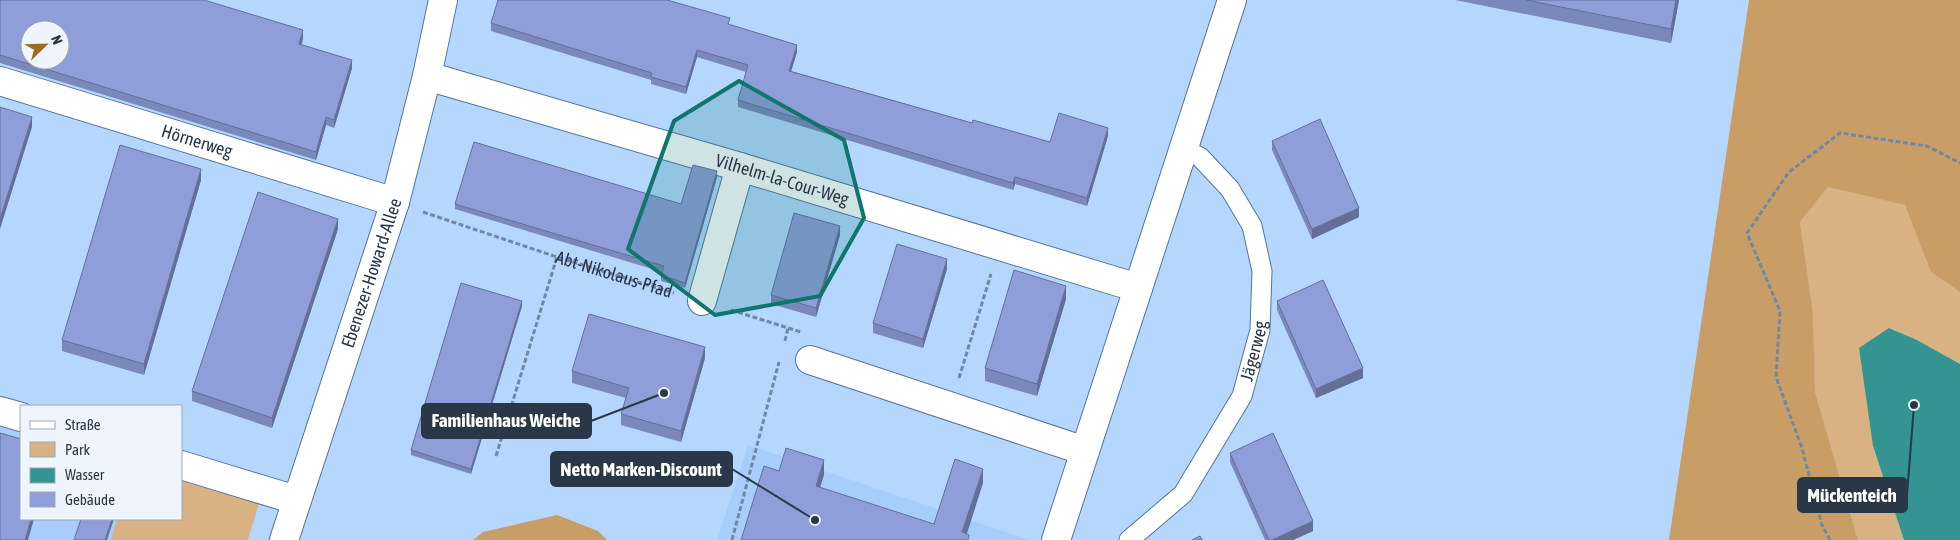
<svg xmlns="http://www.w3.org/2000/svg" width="1960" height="540" font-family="'Asap Condensed',sans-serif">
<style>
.built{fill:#a7cdfb}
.green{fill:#d8b282}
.forest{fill:#c89e66}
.water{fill:#339491}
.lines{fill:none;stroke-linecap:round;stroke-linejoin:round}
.service-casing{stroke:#567598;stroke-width:21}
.minor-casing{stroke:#567598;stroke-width:30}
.path{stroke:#7088a3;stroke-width:3;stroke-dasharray:5 2.5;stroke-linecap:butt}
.service{stroke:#fff;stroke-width:19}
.minor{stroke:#fff;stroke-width:28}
.wall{fill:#7b88bb}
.shaded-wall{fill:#646f98}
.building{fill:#8f9ed9;stroke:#646f98;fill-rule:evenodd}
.marked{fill:#0f766e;fill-opacity:0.2;stroke:#0f766e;stroke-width:4;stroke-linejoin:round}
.labels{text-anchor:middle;stroke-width:4;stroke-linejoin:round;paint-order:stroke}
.street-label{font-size:18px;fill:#293746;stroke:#eef5fd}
.leader{fill:none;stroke:#293746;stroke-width:2}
.callout-dot{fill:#293746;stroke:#eef5fd;stroke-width:2}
.callout{fill:#293746;stroke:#293746;stroke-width:2}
.callout-label{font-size:19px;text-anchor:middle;font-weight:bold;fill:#fff}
</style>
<rect width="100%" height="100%" fill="#b5d7fe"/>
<path class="built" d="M 0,426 L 21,432 L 21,519 L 117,519 L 111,540 L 0,540 Z
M 748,445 L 1029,540 L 717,540 Z"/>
<path class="green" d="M 1828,187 L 1906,205 L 1931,272 L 1960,292 L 1960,364 L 1917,340 L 1890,328 L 1873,446 L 1904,540 L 1858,540 L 1815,392 L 1813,313 L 1800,222 Z
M 181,479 L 259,503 L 248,540 L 111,540 L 117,519 L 181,519 Z"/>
<path class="forest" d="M 1749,0 L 1960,0 L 1960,292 L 1931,272 L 1905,205 L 1828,187 L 1800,222 L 1813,313 L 1815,392 L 1858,540 L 1669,540 Z
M 557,515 L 598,531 L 607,540 L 473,540 L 483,532 Z"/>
<path class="water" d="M 1889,328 L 1917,340 L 1960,364 L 1960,540 L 1904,540 L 1873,446 L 1859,348 Z"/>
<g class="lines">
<g class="service-casing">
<g id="service">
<path id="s2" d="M 1129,540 L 1183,494 L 1242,396 L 1260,330 L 1262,271 L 1252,226 L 1230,189 L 1200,157 L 1183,149"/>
</g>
</g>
<g class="minor-casing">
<g id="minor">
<path id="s3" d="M 427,76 L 740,167 L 1138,288"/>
<path id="s4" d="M 0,81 L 395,202"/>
<path d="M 702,301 L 740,167"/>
<path d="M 810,360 L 1085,451"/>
<path d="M 0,411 L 21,417"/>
<path d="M 181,465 L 296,500"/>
<path id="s5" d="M 284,540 L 395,202 L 427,76 L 443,0"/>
<path d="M 1056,540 L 1232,0"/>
</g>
</g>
<g class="path">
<path id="s1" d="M 423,212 L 557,257 L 674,293"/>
<path d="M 731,310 L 801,332"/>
<path d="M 785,341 L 788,328"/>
<path d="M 959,378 L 991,274"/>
<path d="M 496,456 L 557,257"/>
<path d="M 732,540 L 779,362"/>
<path d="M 1830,540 L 1822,525 L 1802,448 L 1776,377 L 1780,311 L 1747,233 L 1789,172 L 1840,133 L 1927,146 L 1960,163"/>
</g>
<use href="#service" class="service"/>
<use href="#minor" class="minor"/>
</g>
<path class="wall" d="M 0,0 L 303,38 L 302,45 L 352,68 L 334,128 L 326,125 L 316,160 L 0,63 Z
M 1455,0 L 1679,0 L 1671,43 Z
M 491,23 L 730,25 L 797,52 L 791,71 L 972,123 L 1050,142 L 1108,136 L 1087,206 L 1015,184 L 1013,190 L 738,107 L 738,100 L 746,72 L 697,57 L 686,94 L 651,84 L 651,80 L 491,31 Z
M 1272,141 L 1359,217 L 1312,239 L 1272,150 Z
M 717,177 L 685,288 L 661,281 L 661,275 L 662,272 L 455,209 L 455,204 L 681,204 Z
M 201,180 L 144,375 L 62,351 L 62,340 Z
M 338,229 L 272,428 L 192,401 L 192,391 Z
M 840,235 L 816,317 L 771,304 L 771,295 Z
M 947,269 L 923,348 L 873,333 L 873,323 Z
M 1066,299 L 1037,396 L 985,381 L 985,368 Z
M 1277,301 L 1363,378 L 1316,398 L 1277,310 Z
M 522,306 L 471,474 L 411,455 L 411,450 Z
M 705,358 L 681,442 L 621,425 L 621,414 L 626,398 L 572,383 L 572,371 Z
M 1230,453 L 1313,531 L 1293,540 L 1265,540 L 1230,462 Z"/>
<path class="shaded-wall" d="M 1676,0 L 1679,0 L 1671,43 L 1671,29 Z
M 303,30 L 303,38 L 299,52 L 299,44 Z
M 797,45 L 797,52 L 789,78 L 789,71 Z
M 697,50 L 697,57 L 686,94 L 686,87 Z
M 352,60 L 352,68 L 334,128 L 334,120 Z
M 32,117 L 32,127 L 0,229 L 0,219 Z
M 326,117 L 326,125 L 316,160 L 316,152 Z
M 1108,128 L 1108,136 L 1087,206 L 1087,198 Z
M 201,169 L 201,180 L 144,375 L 144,364 Z
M 717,171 L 717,177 L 685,288 L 685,283 Z
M 1015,177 L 1015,184 L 1013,190 L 1013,183 Z
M 1359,208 L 1359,217 L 1312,239 L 1312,229 Z
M 338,219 L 338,229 L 272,428 L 272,418 Z
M 840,226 L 840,235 L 816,317 L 816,308 Z
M 947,259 L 947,269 L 923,348 L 923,339 Z
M 1066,286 L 1066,299 L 1037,396 L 1037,384 Z
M 522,301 L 522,306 L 471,474 L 471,469 Z
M 705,347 L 705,358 L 681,442 L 681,431 Z
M 1363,368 L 1363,378 L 1316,398 L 1316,389 Z
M 824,460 L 824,475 L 816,501 L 816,486 Z
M 983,469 L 983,483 L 965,540 L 962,532 Z
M 31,519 L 34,519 L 28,540 L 25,540 Z
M 112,519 L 114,519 L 107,540 L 105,540 Z
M 1313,521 L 1313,531 L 1293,540 L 1272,540 Z"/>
<path class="building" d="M 0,0 L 204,0 L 303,30 L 299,44 L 352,60 L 334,120 L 326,117 L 316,152 L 0,55 ZM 30,30 L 60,30 L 60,60 L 30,60 Z
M 498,0 L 667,0 L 730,18 L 728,24 L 797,45 L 789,71 L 972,123 L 973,120 L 1050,142 L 1059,113 L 1108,128 L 1087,198 L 1015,177 L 1013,183 L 738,100 L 748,65 L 697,50 L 686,87 L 651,77 L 652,73 L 491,23 Z
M 1526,0 L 1676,0 L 1671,29 Z
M 0,107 L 32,117 L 0,219 Z
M 1320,119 L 1359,208 L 1312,229 L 1272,141 Z
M 474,142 L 681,204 L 693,165 L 717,171 L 685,283 L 661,275 L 664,266 L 455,204 Z
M 120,145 L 201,169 L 144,364 L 62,340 Z
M 258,192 L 338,219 L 272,418 L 192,391 Z
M 794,213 L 840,226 L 816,308 L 771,295 Z
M 897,244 L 947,259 L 923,339 L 873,323 Z
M 1014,270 L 1066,286 L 1037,384 L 985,368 Z
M 1323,280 L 1363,368 L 1316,389 L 1277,301 Z
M 461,283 L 522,301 L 471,469 L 411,450 Z
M 589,314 L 705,347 L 681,431 L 621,414 L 629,388 L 572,371 Z
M 0,433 L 21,439 L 21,519 L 31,519 L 25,540 L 0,540 Z
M 1273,433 L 1313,521 L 1272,540 L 1269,540 L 1230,453 Z
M 786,448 L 824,460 L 816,486 L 934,524 L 955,459 L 983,469 L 962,532 L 969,535 L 968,540 L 741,540 L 764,466 L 779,471 Z
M 81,519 L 112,519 L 105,540 L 74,540 Z
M 1200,536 L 1202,540 L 1192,540 Z"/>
<path class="marked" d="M 739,81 L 844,140 L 864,218 L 820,296 L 715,315 L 628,249 L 674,121 Z"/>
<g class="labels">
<g class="street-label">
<text dy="6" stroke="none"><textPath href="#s4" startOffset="206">Hörnerweg</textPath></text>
<text dy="6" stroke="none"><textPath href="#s3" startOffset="370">Vilhelm-la-Cour-Weg</textPath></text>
<text dy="6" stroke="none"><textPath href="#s5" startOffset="281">Ebenezer-Howard-Allee</textPath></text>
<text dy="6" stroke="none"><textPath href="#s1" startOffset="201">Abt-Nikolaus-Pfad</textPath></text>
<text dy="6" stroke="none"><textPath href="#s2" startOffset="232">Jägerweg</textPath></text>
</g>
</g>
<path class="leader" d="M664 393L591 421M815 520L732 469M1914 405L1907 495"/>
<g class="callout-dot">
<circle cx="664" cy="393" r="5"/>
<circle cx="815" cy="520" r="5"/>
<circle cx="1914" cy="405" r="5"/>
</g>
<g class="callout">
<rect x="422" y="404" width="169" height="34" rx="5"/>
<rect x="551" y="452" width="181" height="34" rx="5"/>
<rect x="1798" y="478" width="109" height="34" rx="5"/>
</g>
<g class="callout-label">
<text x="506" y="427">Familienhaus Weiche</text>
<text x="641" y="476">Netto Marken-Discount</text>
<text x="1852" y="502">Mückenteich</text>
</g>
<rect x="20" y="405" width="162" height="115" fill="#eef5fd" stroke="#9fa9b4"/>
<rect x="30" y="421" width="25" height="8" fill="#ffffff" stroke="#9fa9b4"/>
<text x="65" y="430" font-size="15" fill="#293746">Straße</text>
<rect x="30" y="442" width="25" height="15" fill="#d8b282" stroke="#9fa9b4"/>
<text x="65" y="455" font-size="15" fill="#293746">Park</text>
<rect x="30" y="468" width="25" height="15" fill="#339491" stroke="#9fa9b4"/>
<text x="65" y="480" font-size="15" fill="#293746">Wasser</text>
<rect x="30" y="492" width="25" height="15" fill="#8f9ed9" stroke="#9fa9b4"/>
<text x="65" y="505" font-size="15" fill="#293746">Gebäude</text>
<g transform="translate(45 45) rotate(67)"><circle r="24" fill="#eef5fd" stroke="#9fa9b4"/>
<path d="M0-4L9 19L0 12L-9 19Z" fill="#9d6c20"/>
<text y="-8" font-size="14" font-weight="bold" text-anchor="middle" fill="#293746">N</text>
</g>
</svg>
